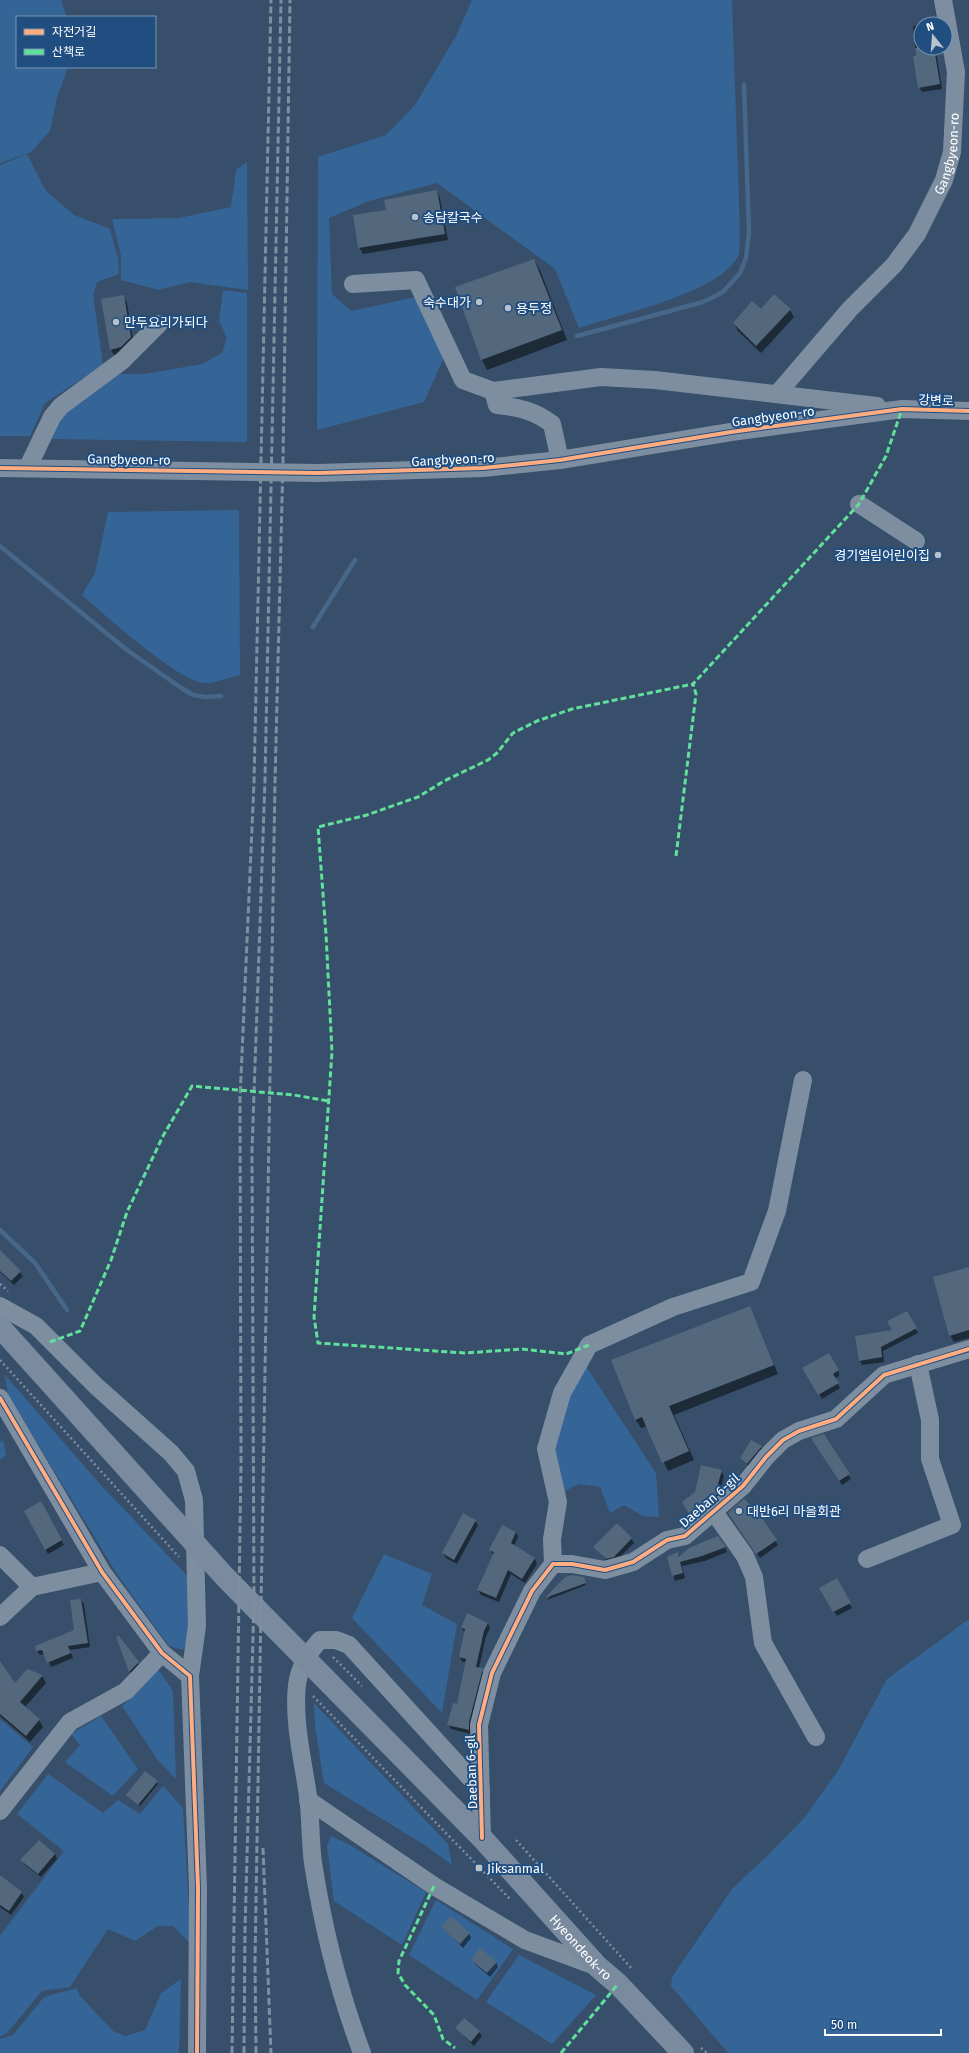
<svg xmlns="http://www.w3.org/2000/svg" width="969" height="2053" font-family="'Fira Sans','Noto Sans KR',sans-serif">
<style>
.green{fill:#356597}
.shadow{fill:#0007}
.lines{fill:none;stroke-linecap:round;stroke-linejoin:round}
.stream{stroke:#47678a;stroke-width:4.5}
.building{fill:#54687d}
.path{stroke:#7d8ea0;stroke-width:2.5;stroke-dasharray:2 3;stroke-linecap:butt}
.minor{stroke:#7d8ea0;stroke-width:18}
.major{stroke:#7b8b9f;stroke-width:22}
.rail{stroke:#7e8fa0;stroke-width:3;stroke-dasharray:7 3;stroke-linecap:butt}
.quiet{stroke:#60e19b;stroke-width:3;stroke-dasharray:6 3;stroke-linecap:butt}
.cycleway-casing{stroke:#214e80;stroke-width:6}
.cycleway{stroke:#ffac80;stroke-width:4}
.poi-dot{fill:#b9c1cb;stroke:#214e80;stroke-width:1.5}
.labels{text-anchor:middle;stroke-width:4;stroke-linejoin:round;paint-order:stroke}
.street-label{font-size:13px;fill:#fff;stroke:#214e80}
.poi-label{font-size:13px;fill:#fff;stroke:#214e80;text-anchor:start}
</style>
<rect width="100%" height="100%" fill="#374f6a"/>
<path class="green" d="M 0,0 L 61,0 L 67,17 L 17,17 L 17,67 L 68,67 L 57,98 L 50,131 L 31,152 L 0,163 Z
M 472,0 L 732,0 L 740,234 C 739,240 741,252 737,258 C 717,293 618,315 579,328 L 555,269 L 437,183 L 369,201 L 329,218 L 332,294 L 351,311 L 416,297 L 445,355 L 424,402 L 317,430 L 318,157 L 386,135 L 415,105 L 456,36 Z
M 27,154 L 46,191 L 74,215 L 110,229 L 118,259 L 119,274 L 97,282 L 93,295 L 103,365 L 45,403 L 30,436 L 0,436 L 0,165 Z
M 247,162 L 248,290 L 189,282 L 159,290 L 121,280 L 121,256 L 112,219 L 179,218 L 231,207 L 236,170 Z
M 223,290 L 247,293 L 247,442 L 50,439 L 56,425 L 67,411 L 120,374 L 145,374 L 202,364 L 222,353 L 227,338 L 219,321 Z
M 239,510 L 240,675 C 229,677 215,684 204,683 C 178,681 105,615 82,595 L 95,573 L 108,512 Z
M 585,1365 L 656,1473 L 659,1517 L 643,1516 L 624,1505 L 610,1513 L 600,1487 L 579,1484 L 563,1492 L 551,1450 L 567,1393 Z
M 5,1375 L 99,1483 L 193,1582 L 188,1638 L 183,1650 L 169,1646 L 117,1574 L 8,1395 Z
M 3,1440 L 6,1455 L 0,1460 L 0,1442 Z
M 384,1554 L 432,1574 L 422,1605 L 457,1624 L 442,1713 L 352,1618 Z
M 969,1619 L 969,2053 L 728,2053 L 671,1986 L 672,1977 L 732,1889 L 767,1856 L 805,1817 L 839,1769 L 887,1679 Z
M 158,1669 L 173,1691 L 176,1779 L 157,1759 L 122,1706 L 137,1693 Z
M 314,1703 L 448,1844 L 452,1865 L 426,1846 L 324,1783 L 315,1726 Z
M 101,1716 L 138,1769 L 113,1796 L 65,1762 L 80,1745 L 71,1734 Z
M 0,1719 L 33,1747 L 0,1791 Z
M 48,1774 L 103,1813 L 118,1800 L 140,1814 L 163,1786 L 183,1808 L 191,1944 L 173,1926 L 158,1926 L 135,1941 L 108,1929 L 70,1987 L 42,1991 L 6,2034 L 0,2036 L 0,1936 L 64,1851 L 17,1814 Z
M 331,1836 L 348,1844 L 426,1892 L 402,1945 L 334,1901 L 327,1846 Z
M 436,1900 L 513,1949 L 477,2000 L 409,1955 Z
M 519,1955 L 596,1995 L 552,2044 L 486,2002 Z
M 181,1979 L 179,2053 L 0,2053 L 0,2039 L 13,2035 L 44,1997 L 77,1988 L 79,1995 L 113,2031 L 125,2036 L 145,2030 L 161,1993 Z"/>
<path class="shadow" d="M 921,25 L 921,48 L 941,48 L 941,51 L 936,51 L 942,89 L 922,92 L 919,87 L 913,26 Z
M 437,191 L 440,198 L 448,240 L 363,254 L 359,247 L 387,211 Z
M 534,260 L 540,270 L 567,340 L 487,370 L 482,360 L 456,287 Z
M 123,296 L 127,303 L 134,345 L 115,357 L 111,350 L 102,300 Z
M 790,310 L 794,317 L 761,353 L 738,331 L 734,323 Z
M 0,1252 L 23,1276 L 14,1285 L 0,1272 Z
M 969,1268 L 969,1338 L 954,1342 L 950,1335 Z
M 750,1307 L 778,1374 L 674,1415 L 694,1460 L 668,1471 L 647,1426 L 641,1428 L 635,1419 Z
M 907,1312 L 918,1333 L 883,1351 L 884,1362 L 862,1365 L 860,1361 L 893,1330 Z
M 829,1354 L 839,1372 L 839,1376 L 835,1379 L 840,1388 L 822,1399 L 804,1369 Z
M 823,1435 L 851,1479 L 842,1485 L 815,1443 Z
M 761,1447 L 764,1452 L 750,1468 L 741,1458 Z
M 721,1471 L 724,1476 L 721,1487 L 724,1492 L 694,1521 L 684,1502 Z
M 41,1503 L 64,1545 L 48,1554 L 26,1512 Z
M 757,1513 L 778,1545 L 760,1558 L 732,1518 Z
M 475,1521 L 478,1525 L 457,1564 L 446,1558 L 443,1553 Z
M 516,1532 L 518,1537 L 514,1546 L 535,1559 L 537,1564 L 525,1583 L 511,1574 L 499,1602 L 481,1595 L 478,1590 L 493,1555 L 491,1550 Z
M 631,1538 L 634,1543 L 616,1561 L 609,1563 L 595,1548 Z
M 725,1547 L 727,1552 L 705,1561 L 682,1566 L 685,1578 L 675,1581 L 668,1557 L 677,1553 L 680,1557 Z
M 566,1578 L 584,1580 L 586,1585 L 547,1600 Z
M 836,1579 L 852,1608 L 837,1616 L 821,1588 Z
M 81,1600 L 84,1604 L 90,1647 L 70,1650 L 73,1658 L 51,1667 L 45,1654 L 40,1655 L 37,1650 L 75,1631 Z
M 488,1623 L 490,1628 L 486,1636 L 479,1668 L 485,1674 L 471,1734 L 451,1729 L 449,1725 L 458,1705 L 466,1662 L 462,1662 L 460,1657 L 465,1633 L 462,1628 Z
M 118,1638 L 141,1667 L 133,1676 L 130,1672 Z
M 0,1663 L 15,1684 L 42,1676 L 46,1683 L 25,1707 L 39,1720 L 43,1727 L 30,1742 L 0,1716 Z
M 157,1782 L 158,1784 L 140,1806 L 127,1795 Z
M 55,1854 L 57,1859 L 41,1877 L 24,1864 L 22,1860 Z
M 0,1886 L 21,1892 L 24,1897 L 11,1915 L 0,1907 Z
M 443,1927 L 469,1933 L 471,1938 L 463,1948 Z
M 472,1960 L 496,1962 L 498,1967 L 490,1977 L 475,1964 Z
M 456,2028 L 479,2032 L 482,2036 L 474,2046 Z"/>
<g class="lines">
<path class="stream" d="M 577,336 L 703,302 L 723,292 L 740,273 L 746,258 L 749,232 L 744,85
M 0,546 L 127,650 L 180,687 L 193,695 L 206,697 L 221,696
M 313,627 L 355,560
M 0,1230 L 35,1263 L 67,1310"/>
</g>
<path class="building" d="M 915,48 L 934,48 L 940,84 L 918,88 L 913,56 L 916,56 Z
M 437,190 L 445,234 L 358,248 L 353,215 L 386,210 L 384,200 Z
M 534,259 L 562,330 L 481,360 L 455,287 Z
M 774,294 L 791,309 L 756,346 L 733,323 L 752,301 L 761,309 Z
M 124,295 L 131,337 L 121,347 L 110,350 L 101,299 Z
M 0,1250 L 21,1271 L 11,1281 L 0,1271 Z
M 969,1267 L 969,1330 L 949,1336 L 933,1277 Z
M 750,1306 L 774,1365 L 669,1406 L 689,1451 L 662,1463 L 642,1417 L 635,1420 L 611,1360 Z
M 907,1311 L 917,1328 L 881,1347 L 882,1357 L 859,1361 L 855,1336 L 892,1330 L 887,1321 Z
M 829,1353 L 839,1370 L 833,1374 L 839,1383 L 818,1395 L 802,1368 Z
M 824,1434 L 850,1474 L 839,1481 L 811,1438 Z
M 751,1440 L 762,1446 L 747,1464 L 740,1458 Z
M 701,1465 L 722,1470 L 718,1484 L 722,1487 L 720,1492 L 691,1517 L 682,1502 L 695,1492 Z
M 744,1499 L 758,1512 L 777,1540 L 756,1554 L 728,1513 Z
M 41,1501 L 62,1540 L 45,1550 L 24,1511 Z
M 463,1513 L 476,1520 L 454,1560 L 442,1553 Z
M 617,1523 L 632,1538 L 614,1557 L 606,1559 L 593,1547 Z
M 502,1525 L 516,1532 L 511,1543 L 535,1558 L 522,1579 L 508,1570 L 496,1598 L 477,1590 L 494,1552 L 489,1550 Z
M 718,1536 L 726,1547 L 702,1556 L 680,1562 L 683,1573 L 672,1576 L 667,1557 L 678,1552 L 679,1557 L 689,1548 Z
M 572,1575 L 584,1577 L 586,1583 L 545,1598 L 565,1577 Z
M 837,1578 L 851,1603 L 833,1612 L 819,1588 Z
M 81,1599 L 88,1643 L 68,1646 L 71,1653 L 47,1663 L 42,1650 L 36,1651 L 35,1646 L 74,1630 L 70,1600 Z
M 467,1613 L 488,1623 L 484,1631 L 476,1667 L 483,1668 L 469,1722 L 469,1730 L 447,1725 L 453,1703 L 457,1704 L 466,1659 L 459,1657 L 465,1629 L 461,1628 Z
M 119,1636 L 139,1662 L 129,1672 L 116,1637 Z
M 0,1661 L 15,1683 L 27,1669 L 43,1675 L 20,1702 L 40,1719 L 26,1736 L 0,1714 Z
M 145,1771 L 158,1781 L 138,1805 L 126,1795 Z
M 39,1840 L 55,1854 L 38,1874 L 20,1860 Z
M 0,1875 L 22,1892 L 9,1911 L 0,1905 Z
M 451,1916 L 470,1933 L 460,1944 L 441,1927 Z
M 480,1948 L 497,1962 L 487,1973 L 471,1960 Z
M 464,2018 L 480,2031 L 471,2042 L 455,2028 Z"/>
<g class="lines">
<path class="path" d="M 0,1284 L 8,1291
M 0,1360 L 179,1557
M 333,1657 L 362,1686
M 313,1696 L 510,1899
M 516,1840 L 632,1969
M 701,2048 L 707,2053"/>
<g class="minor">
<path d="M 353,284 L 416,280 L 463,380 L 493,391 L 601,377 L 655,380 L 877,406"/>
<path d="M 493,391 L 497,405 C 518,407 535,411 552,424 L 560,460"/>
<path id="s1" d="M 777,394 L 850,309 L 894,265 L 917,234 L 944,180 L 952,152 L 956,72 L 943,0"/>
<path d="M 28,467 L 52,417 L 61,406 L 122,361 L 159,324"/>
<path d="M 0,468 L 318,473 L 483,468 L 560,460 L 731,432 L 902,409 L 969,411"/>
<path d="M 859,504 L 916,541"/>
<path d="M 0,1306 L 36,1326 L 96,1386 L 171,1453 L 186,1471 L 194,1500 L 197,1626 L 190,1676 L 198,1888 L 197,2053"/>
<path d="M 0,1398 L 102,1572 L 162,1653 L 190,1676"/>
<path d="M 714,1512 L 745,1556 L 754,1577 L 763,1643 L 816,1737"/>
<path d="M 0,1555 L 32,1587"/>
<path d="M 867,1559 L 952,1525 L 930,1459 L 930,1420 L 918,1364"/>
<path d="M 553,1564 L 552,1539 L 558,1502 L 546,1449 L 562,1393 L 589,1345 L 673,1307 L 751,1282 L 777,1211 L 803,1080"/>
<path d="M 0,1617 L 32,1587 L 102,1572"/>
<path d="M 308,1800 L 434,1886 L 525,1940 L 598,1967"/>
<path d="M 0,1811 L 70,1722 L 126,1691 L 162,1653"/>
<path d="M 482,1838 L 479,1725 L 492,1673 L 532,1591 L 553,1564 L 572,1564 L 605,1570 L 633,1562 L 667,1540 L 685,1536 L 743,1486 L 766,1457 L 783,1440 L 799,1431 L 836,1419 L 884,1375 L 969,1349"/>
<path d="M 362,2053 C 339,1992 323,1927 313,1863 C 310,1841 311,1818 308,1796 C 303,1761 293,1721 297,1685 C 299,1667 308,1653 320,1640 L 336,1640 L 349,1645 L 481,1790"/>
</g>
<path class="major" id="s2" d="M 0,1327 L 225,1577 L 482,1838 L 598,1967 L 618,1984 L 683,2053"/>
<path class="rail" d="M 263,1848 L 271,2053
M 232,2053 L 241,1465 L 240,1099 L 254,783 L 271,0
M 244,2053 L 245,1930 L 254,1601 L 252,1151 L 265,780 L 281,0
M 256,2053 L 255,1961 L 275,782 L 283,461 L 290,0"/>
<path class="quiet" d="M 676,856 L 696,694 L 693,684 L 859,504 L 886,456 L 902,409
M 50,1342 L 80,1331 L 111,1260 L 127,1212 L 163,1136 L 192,1086 L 294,1095 L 329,1101
M 589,1345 L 566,1354 L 522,1349 L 465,1353 L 318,1343 L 314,1317 L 332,1052 L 326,934 L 318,827 L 367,815 L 418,797 L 444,781 L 488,760 L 497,753 L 513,733 L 537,721 L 572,709 L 693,684
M 434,1886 L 399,1961 L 398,1973 L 405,1985 L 434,2015 L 443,2039 L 455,2048
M 561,2053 L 618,1984"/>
<g class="cycleway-casing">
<path id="cycleway" d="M 0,468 L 318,473 L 483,468 L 560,460 L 731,432 L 902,409 L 969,411
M 0,1398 L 102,1572 L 162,1653 L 190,1676 L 198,1888 L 197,2053
M 482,1838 L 479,1725 L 492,1673 L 532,1591 L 553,1564 L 572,1564 L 605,1570 L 633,1562 L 667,1540 L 685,1536 L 743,1486 L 766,1457 L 783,1440 L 799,1431 L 836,1419 L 884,1375 L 969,1349"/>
</g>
<use href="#cycleway" class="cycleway"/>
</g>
<g class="poi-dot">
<circle cx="415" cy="217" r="4"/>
<circle cx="479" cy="302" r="4"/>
<circle cx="508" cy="308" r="4"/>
<circle cx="116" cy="322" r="4"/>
<circle cx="938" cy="555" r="4"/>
<circle cx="739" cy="1511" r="4"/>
<rect x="475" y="1864" width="8" height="8" rx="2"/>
</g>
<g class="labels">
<g class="street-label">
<text dy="5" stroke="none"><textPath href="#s1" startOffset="300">Gangbyeon-ro</textPath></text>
<text transform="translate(936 400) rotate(2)" y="5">강변로</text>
<text transform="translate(773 416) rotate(-8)" y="5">Gangbyeon-ro</text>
<text transform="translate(129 459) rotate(1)" y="5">Gangbyeon-ro</text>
<text transform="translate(453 459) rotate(-3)" y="5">Gangbyeon-ro</text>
<text transform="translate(709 1500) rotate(-41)" y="5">Daeban 6-gil</text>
<text transform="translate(471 1772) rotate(-92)" y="5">Daeban 6-gil</text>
<text dy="5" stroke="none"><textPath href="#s2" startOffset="850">Hyeondeok-ro</textPath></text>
</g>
<g class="poi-label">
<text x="423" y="222">송담칼국수</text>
<text x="471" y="307" text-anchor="end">숙수대가</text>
<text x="516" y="313">용두정</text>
<text x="124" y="327">만두요리가되다</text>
<text x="930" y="560" text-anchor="end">경기엘림어린이집</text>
<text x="747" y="1516">대반6리 마을회관</text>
<text x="487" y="1873">Jiksanmal</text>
</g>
</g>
<rect x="16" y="16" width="140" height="52" fill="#214e80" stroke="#7a95b3"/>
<rect x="24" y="29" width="20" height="6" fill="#ffac80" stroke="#7a95b3"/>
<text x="52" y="36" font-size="12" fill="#ffffff">자전거길</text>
<rect x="24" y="49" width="20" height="6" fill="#60e19b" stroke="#7a95b3"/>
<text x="52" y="56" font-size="12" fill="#ffffff">산책로</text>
<g transform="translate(933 36) rotate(343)"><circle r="19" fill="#214e80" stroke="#7a95b3"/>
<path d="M0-3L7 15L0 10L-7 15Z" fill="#b9c1cb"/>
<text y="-6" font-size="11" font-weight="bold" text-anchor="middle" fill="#ffffff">N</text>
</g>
<path d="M825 2029v6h116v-6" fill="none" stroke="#ffffff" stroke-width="2"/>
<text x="831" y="2029" font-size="12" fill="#ffffff" stroke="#214e80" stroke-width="3" paint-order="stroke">50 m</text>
</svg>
